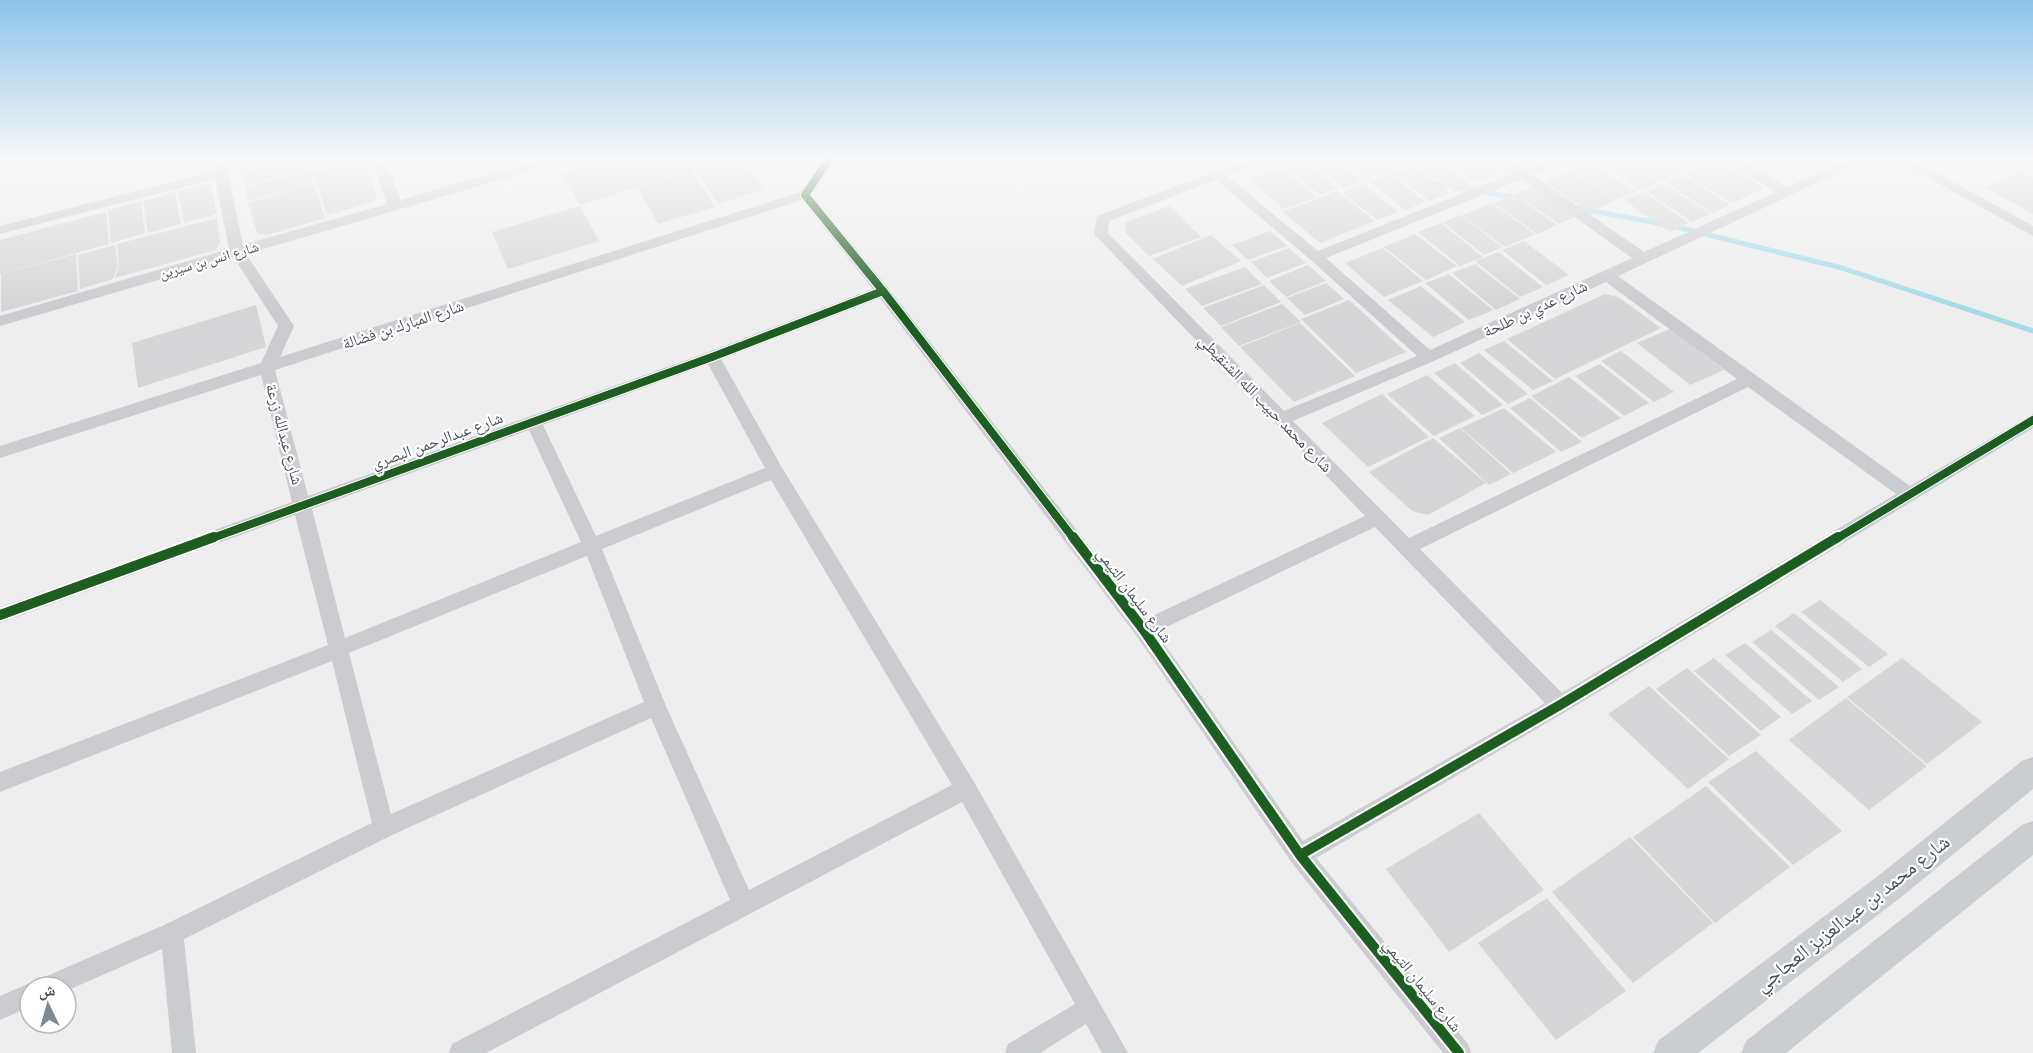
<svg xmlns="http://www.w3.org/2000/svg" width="2033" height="1053" font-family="'Titillium Web','Noto Naskh Arabic',sans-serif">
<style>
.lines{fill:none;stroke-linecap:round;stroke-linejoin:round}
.stream{stroke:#a6dbec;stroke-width:5}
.building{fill:#d6d6d8}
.street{fill:#cacccf;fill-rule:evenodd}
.secondary{fill:#caced1;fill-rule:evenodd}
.cycleway-far1-casing{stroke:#fff;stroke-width:10}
.cycleway-casing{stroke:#fff;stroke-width:14}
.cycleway-far1{stroke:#1b5e20;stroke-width:8}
.cycleway{stroke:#1b5e20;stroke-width:10}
.labels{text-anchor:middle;stroke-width:4.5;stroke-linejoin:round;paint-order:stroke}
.far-street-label{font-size:14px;fill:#45505a;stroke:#fff}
.street-label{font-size:16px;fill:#45505a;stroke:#fff}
.near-street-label{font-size:20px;fill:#45505a;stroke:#fff}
</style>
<rect width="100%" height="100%" fill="#efeeee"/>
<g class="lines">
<path class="stream" d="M 1376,168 L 1401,175
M 1431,183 L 1530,200
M 1576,208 L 1663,224
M 1673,226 L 1842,268 L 2033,331"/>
</g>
<path class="building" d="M 240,159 L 285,159 L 285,160 L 243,171 Z
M 294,159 L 311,159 L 313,167 L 245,186 L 242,173 Z
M 363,159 L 377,197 L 370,203 L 327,215 L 313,172 Z
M 606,159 L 622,186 L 608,160 L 653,159 L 665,179 L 580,205 L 562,173 Z
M 654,159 L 684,159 L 715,207 L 658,224 L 638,188 L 668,179 Z
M 686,159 L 728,159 L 728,160 L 693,170 Z
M 728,159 L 742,159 L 764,189 L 718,204 L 696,171 Z
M 1315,159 L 1333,159 L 1362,181 L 1343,188 L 1309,161 Z
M 1341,159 L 1368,159 L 1385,172 L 1366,179 Z
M 1374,159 L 1401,159 L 1408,164 L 1390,171 Z
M 1431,159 L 1437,159 L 1472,185 L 1454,192 L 1417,164 Z
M 1443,159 L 1494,159 L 1508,169 L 1475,182 Z
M 1602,159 L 1623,159 L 1659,183 L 1641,190 L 1597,161 Z
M 1627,159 L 1656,159 L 1679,174 L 1661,181 Z
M 1659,159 L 1711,159 L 1681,172 Z
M 1718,160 L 1761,186 L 1761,190 L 1731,203 L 1685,174 Z
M 1305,161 L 1339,188 L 1320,195 L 1286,168 Z
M 1592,162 L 1636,192 L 1617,199 L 1574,169 Z
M 1413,166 L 1450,193 L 1430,201 L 1394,173 Z
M 1281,168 L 1317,197 L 1284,209 L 1249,179 Z
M 310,170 L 314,183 L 248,201 L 245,188 Z
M 1572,170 L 1617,200 L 1589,212 L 1544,181 Z
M 2021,171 L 2033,178 L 2033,214 L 1986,188 Z
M 1390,174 L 1426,202 L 1405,210 L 1370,182 Z
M 1683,175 L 1730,205 L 1712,213 L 1665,182 Z
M 210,183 L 217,214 L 184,223 L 178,191 Z
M 314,184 L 325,218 L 267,235 L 257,233 L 248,203 Z
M 1363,184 L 1398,212 L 1377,220 L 1342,192 Z
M 1664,184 L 1711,214 L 1692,222 L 1646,191 Z
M 1535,186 L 1579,215 L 1559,224 L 1515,194 Z
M 1337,191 L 1375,221 L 1320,243 L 1283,212 Z
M 175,192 L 181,224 L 148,233 L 143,201 Z
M 1643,192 L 1689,223 L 1670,232 L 1624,200 Z
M 1514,195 L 1557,225 L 1537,234 L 1494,203 Z
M 141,201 L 145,233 L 111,243 L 108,210 Z
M 1492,203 L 1493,204 L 1535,234 L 1505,247 L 1462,215 Z
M 580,206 L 599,241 L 508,269 L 492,232 Z
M 1170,206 L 1201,237 L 1149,256 L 1126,233 L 1125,222 Z
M 106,212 L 109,244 L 0,274 L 0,240 Z
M 1461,215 L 1502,247 L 1484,255 L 1443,222 Z
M 217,218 L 220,243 L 216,250 L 115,278 L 119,266 L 117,244 Z
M 1441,223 L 1483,257 L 1460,266 L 1418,232 Z
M 1270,231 L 1287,246 L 1248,260 L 1232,245 Z
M 1415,234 L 1457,266 L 1426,280 L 1384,247 Z
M 1211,235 L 1241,261 L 1182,286 L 1153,259 Z
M 1524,241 L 1569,275 L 1546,285 L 1502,250 Z
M 115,245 L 118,266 L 113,279 L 80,289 L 78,255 Z
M 1289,248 L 1306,263 L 1267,278 L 1251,262 Z
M 1383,248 L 1423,281 L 1384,297 L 1345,263 Z
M 1499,252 L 1543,287 L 1520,297 L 1475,261 Z
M 76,254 L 78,291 L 1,312 L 1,274 Z
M 1475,264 L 1520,299 L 1496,310 L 1452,273 Z
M 1308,265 L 1326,281 L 1286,297 L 1269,281 Z
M 1245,267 L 1262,284 L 1202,306 L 1185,289 Z
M 1449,274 L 1493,310 L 1469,320 L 1425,283 Z
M 1326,283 L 1344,299 L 1305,315 L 1287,298 Z
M 1264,285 L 1281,302 L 1221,326 L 1203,308 Z
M 1421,286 L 1465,322 L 1433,337 L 1388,300 Z
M 1605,294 L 1618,297 L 1661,328 L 1555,379 L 1507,339 Z
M 1349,300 L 1406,352 L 1356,373 L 1301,319 Z
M 1282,304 L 1301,322 L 1239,346 L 1221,327 Z
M 256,305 L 266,347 L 138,388 L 132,343 Z
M 1300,323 L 1355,376 L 1294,402 L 1240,347 Z
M 1670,329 L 1724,370 L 1690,385 L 1637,343 Z
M 1504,341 L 1553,381 L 1533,390 L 1484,350 Z
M 1621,351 L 1674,392 L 1654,402 L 1601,361 Z
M 1479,353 L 1528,394 L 1508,404 L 1460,363 Z
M 1455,363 L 1503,405 L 1482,415 L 1434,373 Z
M 1600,364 L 1649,403 L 1624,416 L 1575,376 Z
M 1427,375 L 1475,416 L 1434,436 L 1387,394 Z
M 1569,377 L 1621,418 L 1582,438 L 1531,396 Z
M 1382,394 L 1429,437 L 1368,467 L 1322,423 Z
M 1530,398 L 1582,442 L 1561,452 L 1510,408 Z
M 1504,408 L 1556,452 L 1513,473 L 1461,428 Z
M 1460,428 L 1511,474 L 1489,485 L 1439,438 Z
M 1433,438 L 1486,483 L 1428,515 L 1412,511 L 1369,472 Z
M 1820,600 L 1888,654 L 1869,667 L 1801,612 Z
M 1794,613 L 1862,669 L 1843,682 L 1775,626 Z
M 1771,630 L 1839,687 L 1819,700 L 1752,642 Z
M 1745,643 L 1812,701 L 1792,714 L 1725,655 Z
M 1714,658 L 1781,717 L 1761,731 L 1694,671 Z
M 1902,658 L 1982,722 L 1927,764 L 1847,697 Z
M 1687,668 L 1761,735 L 1729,756 L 1656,689 Z
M 1649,686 L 1729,759 L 1688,789 L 1608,714 Z
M 1846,698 L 1927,766 L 1869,810 L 1789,740 Z
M 1756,751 L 1842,831 L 1793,865 L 1708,782 Z
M 1706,786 L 1790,867 L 1715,923 L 1633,837 Z
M 1479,813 L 1544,890 L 1449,952 L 1386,869 Z
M 1630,837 L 1713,923 L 1633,983 L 1552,892 Z
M 1547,898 L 1626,991 L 1556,1040 L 1478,943 Z"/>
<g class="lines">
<path class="street" d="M 211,159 L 225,159 L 243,245 L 387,204 L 372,159 L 386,159 L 400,200 L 541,159 L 563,159 L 561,162 L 246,254 L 294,326 L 280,357 L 800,192 L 822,159 L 836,159 L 812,195 L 888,288 L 1146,619 L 1365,516 L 1094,234 L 1097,216 L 1248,159 L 1268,159 L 1227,176 L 1318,251 L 1513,173 L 1495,159 L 1511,159 L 1525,169 L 1549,159 L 1568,159 L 1533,175 L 1644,252 L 1776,192 L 1723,159 L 1740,159 L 1787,187 L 1850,159 L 1868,159 L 1618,276 L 1910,486 L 2033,414 L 2033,428 L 1567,711 L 1316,858 L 1468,1044 L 1471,1053 L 1443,1053 L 1292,863 L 1136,635 L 880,298 L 721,359 L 781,466 L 974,782 L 1128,1053 L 1102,1053 L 1086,1024 L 1040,1053 L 1005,1053 L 1008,1044 L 1075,1004 L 962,802 L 486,1053 L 449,1053 L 452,1044 L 730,900 L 651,718 L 392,835 L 184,939 L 196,1053 L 172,1053 L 162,949 L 66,991 L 66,987 L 30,987 L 30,1007 L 0,1020 L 0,996 L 30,983 L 37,986 L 40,979 L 164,925 L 372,823 L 332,661 L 0,792 L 0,772 L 328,645 L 295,515 L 0,623 L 0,607 L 292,502 L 261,375 L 0,458 L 0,446 L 261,363 L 278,326 L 234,258 L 0,326 L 0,316 L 229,249 L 215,179 L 0,234 L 0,226 L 214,171 ZM 1522,179 L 1632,258 L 1430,350 L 1326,258 ZM 1216,180 L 1311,260 L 1417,356 L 1284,411 L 1108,233 L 1109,221 ZM 802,200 L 873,289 L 706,353 L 308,496 L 275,370 ZM 1606,282 L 1737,379 L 1409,538 L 1293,421 L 1434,361 ZM 708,364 L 765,468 L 596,536 L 543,425 ZM 1748,387 L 1896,494 L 1562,693 L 1420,549 ZM 529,430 L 581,542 L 345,638 L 312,509 ZM 771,480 L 952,785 L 749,890 L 666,706 L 602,549 ZM 1375,527 L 1545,703 L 1303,841 L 1156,632 ZM 587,556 L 644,702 L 391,814 L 349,653 Z
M 1894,159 L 1911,159 L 2033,226 L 2033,236 Z"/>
<path class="secondary" d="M 2033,757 L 2033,789 L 1900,898 L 1698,1053 L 1653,1053 L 1658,1041 L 1878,876 L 2022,761 Z
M 2033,821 L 2033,855 L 1786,1053 L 1741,1053 L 1746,1041 L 2022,825 Z"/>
<g class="cycleway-far1-casing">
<path id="cycleway-far1" d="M 829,159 L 805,195 L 883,291 L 1074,539
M 210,539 L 712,357 L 883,291
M 1836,539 L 2033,420"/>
</g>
<g class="cycleway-casing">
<path id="cycleway" d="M 1073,537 L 1143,629 L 1300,855 L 1459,1053
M 0,615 L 214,537
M 1300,855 L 1560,705 L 1838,537"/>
</g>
<use href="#cycleway-far1" class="cycleway-far1"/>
<use href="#cycleway" class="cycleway"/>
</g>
<linearGradient id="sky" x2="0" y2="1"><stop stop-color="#8dc4ea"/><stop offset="0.52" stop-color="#f8f7f7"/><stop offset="1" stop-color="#f8f7f7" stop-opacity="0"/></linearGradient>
<rect width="2033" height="306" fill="url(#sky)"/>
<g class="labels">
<g class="far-street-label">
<text transform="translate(209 260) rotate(-16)" y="5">شارع انس بن سيرين</text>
</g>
<g class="street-label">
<text transform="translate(1535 308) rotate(-25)" y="6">شارع عدي بن طلحة</text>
<text transform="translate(403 324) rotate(-18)" y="6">شارع المبارك بن فضالة</text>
<text transform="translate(1266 403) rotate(46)" y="6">شارع محمد حبيب الله الشنقيطي</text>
<text transform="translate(285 434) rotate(75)" y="6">شارع عبدالله زرعة</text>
<text transform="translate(437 440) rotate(-20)" y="6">شارع عبدالرحمن البصري</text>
<text transform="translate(1135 595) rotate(53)" y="6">شارع سليمان التيمي</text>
<text transform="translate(1423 985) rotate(51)" y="6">شارع سليمان التيمي</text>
</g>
<g class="near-street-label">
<text transform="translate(1852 913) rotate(-38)" y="7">شارع محمد بن عبدالعزيز العجاجي</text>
</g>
</g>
<g transform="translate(48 1005) rotate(355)"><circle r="28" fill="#ffffff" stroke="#b5b9bd" stroke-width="1.5"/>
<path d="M0-4.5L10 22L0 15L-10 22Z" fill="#80878e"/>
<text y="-9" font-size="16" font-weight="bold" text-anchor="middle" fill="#45505a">ش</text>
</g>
</svg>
